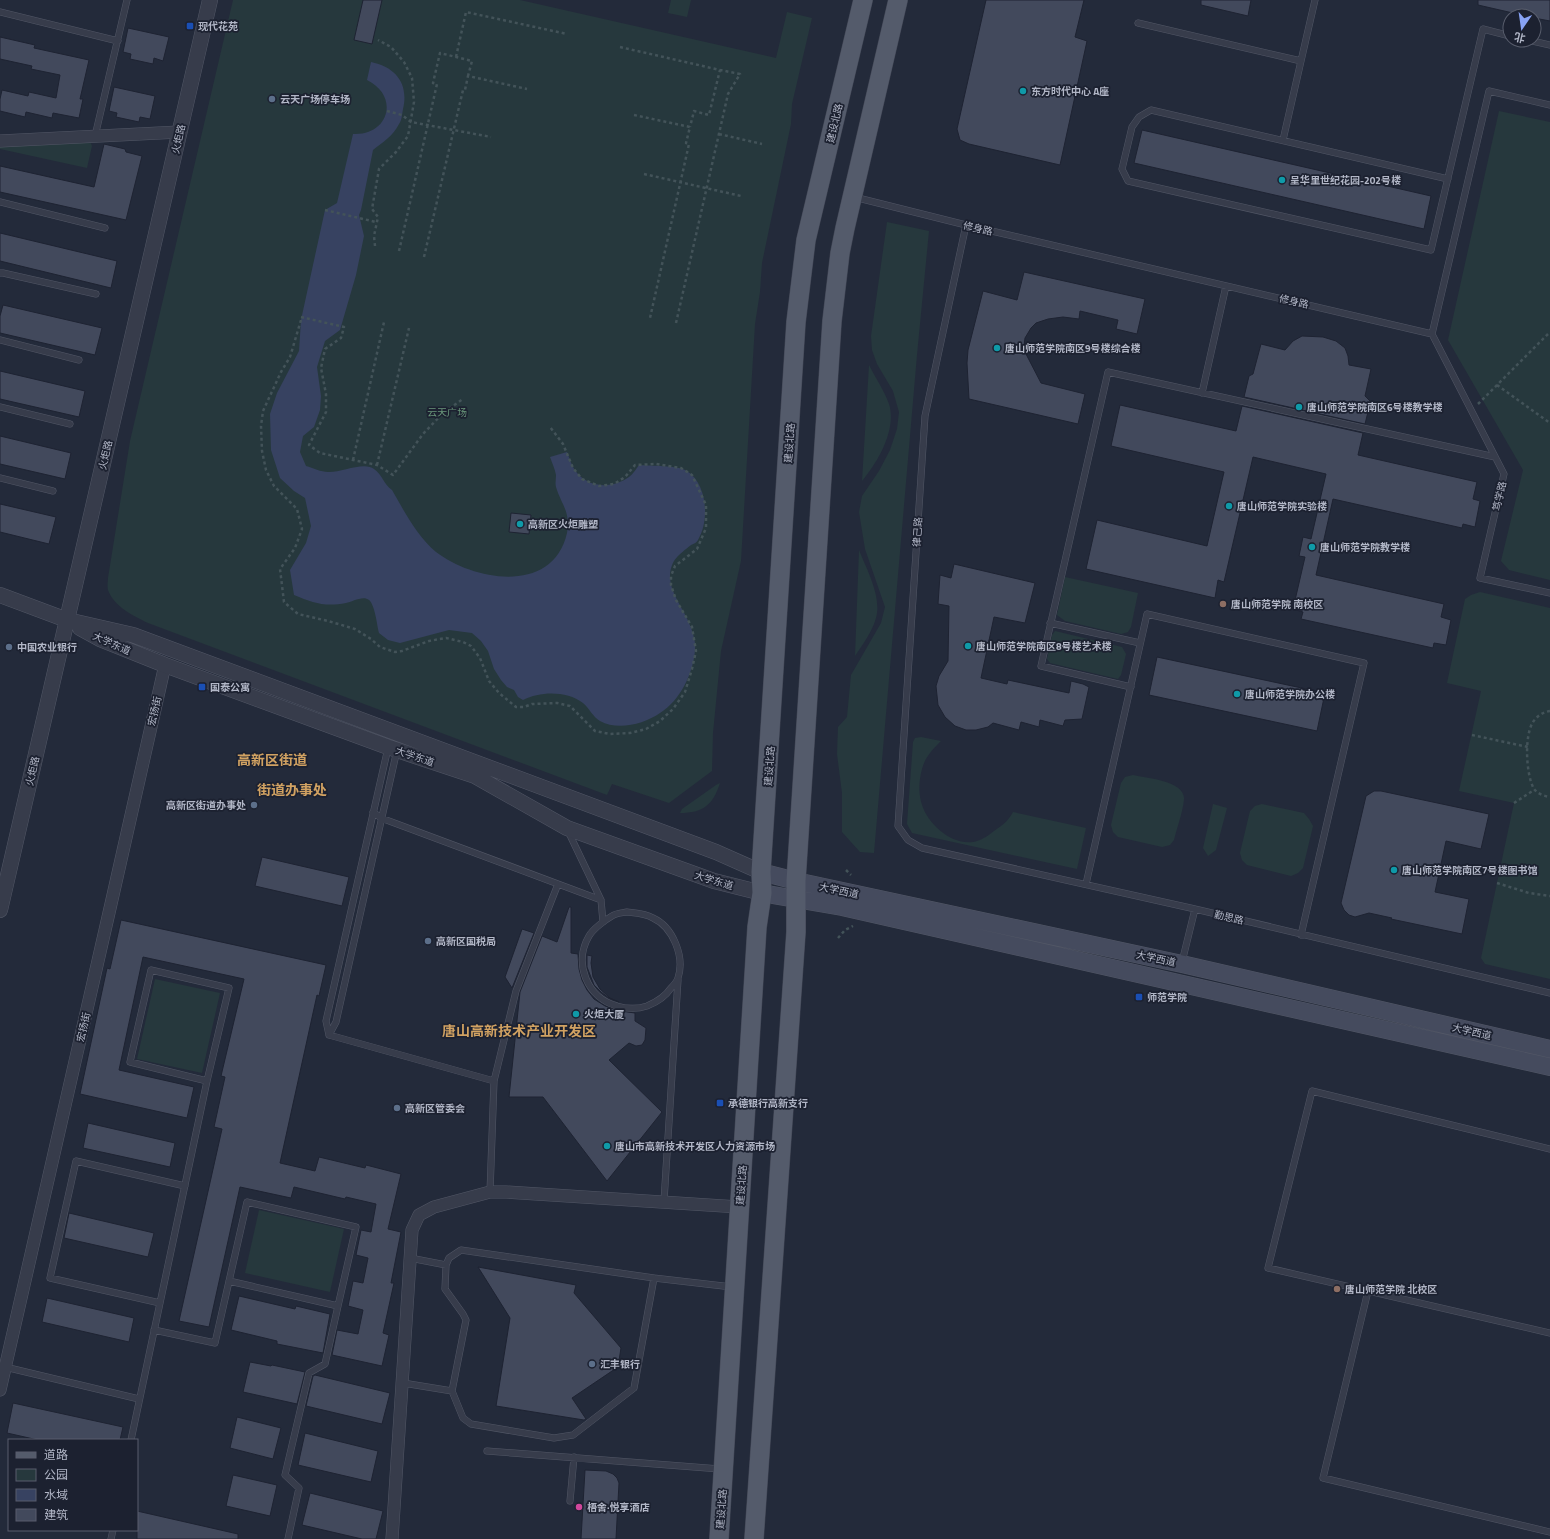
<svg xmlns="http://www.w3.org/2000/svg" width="1550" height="1539" font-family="'Titillium Web','Noto Sans SC',sans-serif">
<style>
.green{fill:#26383d}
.water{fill:#374261}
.building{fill:#42495c;stroke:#1e2332}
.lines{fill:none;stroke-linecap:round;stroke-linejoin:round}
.service-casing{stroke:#525766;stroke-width:7}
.minor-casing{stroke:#525766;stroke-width:13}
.tertiary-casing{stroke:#525766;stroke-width:16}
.secondary-casing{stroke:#525766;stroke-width:18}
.primary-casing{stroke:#404554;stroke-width:20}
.path{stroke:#435359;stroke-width:2.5;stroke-dasharray:3 3;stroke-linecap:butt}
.service{stroke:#373c4b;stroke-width:6}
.minor{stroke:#373c4b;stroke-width:12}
.tertiary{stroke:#373c4b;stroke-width:15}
.secondary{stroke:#454b5e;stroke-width:17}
.primary{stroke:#545b6b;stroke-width:19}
.transit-dot{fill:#1a4fb4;stroke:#1c2130;stroke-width:1.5}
.culture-dot{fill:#0f9aa8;stroke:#1c2130;stroke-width:1.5}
.service-dot{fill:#5c6f8a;stroke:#1c2130;stroke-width:1.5}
.education-dot{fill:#8d6e63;stroke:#1c2130;stroke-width:1.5}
.hotel-dot{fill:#d1479c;stroke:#1c2130;stroke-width:1.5}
.labels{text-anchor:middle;stroke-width:3.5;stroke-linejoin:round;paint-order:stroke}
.poi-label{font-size:10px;font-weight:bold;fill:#b2b7c7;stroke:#1c2130;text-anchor:start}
.street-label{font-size:10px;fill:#b2b7c7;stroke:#1c2130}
.park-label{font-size:10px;fill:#69977a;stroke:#1c2130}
.district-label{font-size:14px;font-weight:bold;fill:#d1a262;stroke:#1c2130}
</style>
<rect width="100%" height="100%" fill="#232a3a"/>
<path class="green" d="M 233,0 L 520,0 L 776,58 L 787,12 L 812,18 L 792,104 L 791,124 L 762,263 L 760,292 L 755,324 L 741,561 L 721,651 L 713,733 L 712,771 L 669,803 L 612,784 L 607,795 L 148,623 C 134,616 114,607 108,590 C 107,587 108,581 108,578 L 130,441 Z
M 671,0 L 691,0 L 687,17 L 668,13 Z
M 1499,111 L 1550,122 L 1550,580 L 1509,570 L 1501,561 L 1523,470 L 1448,340 Z
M 89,138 L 92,146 L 87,168 L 0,149 L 0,140 Z
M 887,222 L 929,231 L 917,355 L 874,853 L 860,852 L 842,832 L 842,793 L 837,754 L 838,727 L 847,717 L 851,675 L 881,623 L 885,607 L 865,549 L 859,512 L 862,496 L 879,471 L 890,450 L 897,429 L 899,412 L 893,391 L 877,364 L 872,350 L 871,336 Z
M 869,365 C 875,377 884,390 889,404 C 897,429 878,462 862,481 Z
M 859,550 C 867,570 882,597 876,618 C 872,632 863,644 855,656 Z
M 1065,577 L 1138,593 L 1131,627 L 1128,632 L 1121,634 L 1065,621 L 1057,615 Z
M 1480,592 L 1550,608 L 1550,979 L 1485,964 L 1481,958 L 1514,803 L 1459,791 L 1481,691 L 1447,683 L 1465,599 L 1471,595 Z
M 1055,631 L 1122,647 L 1126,654 L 1121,675 L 1118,679 L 1050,663 L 1047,659 L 1052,635 Z
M 921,737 L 941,741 C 933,749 925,757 922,769 C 919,780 918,793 922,805 C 928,824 951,845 973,842 C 980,841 988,836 994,831 C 1003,825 1008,821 1013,812 L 1086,828 L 1077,869 L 912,833 L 907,824 L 913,742 L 915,738 Z
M 1133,775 C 1146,778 1185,781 1184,799 C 1183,812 1177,827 1174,840 L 1170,845 L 1162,847 L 1118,837 L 1113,832 L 1111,825 L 1121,783 L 1125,777 Z
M 720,783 C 713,805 703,813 680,813 L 682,809 L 716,785 Z
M 1213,804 L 1227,808 L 1216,850 L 1208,856 L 1203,848 Z
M 1262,804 L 1304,813 L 1309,819 L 1313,826 L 1303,868 L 1298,873 L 1291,876 L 1247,865 L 1242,860 L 1240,853 L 1250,811 L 1255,806 Z
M 155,979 L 220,993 L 202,1073 L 137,1059 Z
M 259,1210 L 344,1229 L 330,1292 L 245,1273 Z"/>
<path class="water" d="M 371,62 C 396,67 409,84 403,109 C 402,114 402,120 399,124 C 393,136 383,142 373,150 L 361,210 L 359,215 L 364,236 L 356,275 L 340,330 L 325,341 L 317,367 L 321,396 L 320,410 L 314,427 L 303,436 L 300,452 L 306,466 C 313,468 321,472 328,472 C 340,473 364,461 374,469 C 382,474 384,485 392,490 C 404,511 417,536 436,552 C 474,581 553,595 567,533 C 571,512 561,504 556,487 C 555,483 556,479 556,475 C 555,469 552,463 550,457 L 567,452 C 570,460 573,470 580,476 C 594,489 615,487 629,477 C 633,474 636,469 639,465 C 650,466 678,465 687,471 C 707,484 710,520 698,540 C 697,542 694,544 691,545 C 679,555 671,559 670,576 C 670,593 683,608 689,623 C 692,630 696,641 695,649 C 694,672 680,701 660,713 C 644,724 618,731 600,721 C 593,717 589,708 583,703 C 567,691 541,691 523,700 L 518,697 L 514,690 L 507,687 L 501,680 L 494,669 L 488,651 L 481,641 L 472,633 L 449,630 L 400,643 L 388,640 L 379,633 C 377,625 375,605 369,600 C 363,595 352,602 346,603 C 325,607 313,603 294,595 L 290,570 L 306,543 L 311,526 L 305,498 L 294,491 L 280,478 L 271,450 L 270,414 L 277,393 L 299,351 L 301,320 L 325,210 L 337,203 L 353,134 C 389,136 400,96 367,80 Z"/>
<path class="building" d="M 363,0 L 382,0 L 372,44 L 354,40 Z
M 986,0 L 1084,0 L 1075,37 L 1087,41 L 1060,165 L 969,144 L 960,140 L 957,129 Z
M 1201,0 L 1251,0 L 1248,16 L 1201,5 Z
M 1478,0 L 1550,0 L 1550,21 L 1534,18 L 1534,16 L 1526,16 L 1478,5 Z
M 128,28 L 169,37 L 163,61 L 154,58 L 153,64 L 130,59 L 131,54 L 123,52 Z
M 0,37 L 35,45 L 34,48 L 89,60 L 80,99 L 83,99 L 79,118 L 53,113 L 52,118 L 26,112 L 25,117 L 0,111 L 0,99 L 2,90 L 28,96 L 29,92 L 56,98 L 60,75 L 31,69 L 32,66 L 0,59 Z
M 114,87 L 155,96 L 150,119 L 140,117 L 139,122 L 116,117 L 117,113 L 109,111 Z
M 1142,130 L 1431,196 L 1424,229 L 1134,163 Z
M 104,144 L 125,149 L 126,152 L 142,156 L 126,220 L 0,192 L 0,166 L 94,187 Z
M 0,233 L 117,261 L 111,288 L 0,261 Z
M 1024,272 L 1145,299 L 1137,334 L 1116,329 L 1118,320 L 1080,311 L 1079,319 L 1063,317 L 1048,319 L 1036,323 L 1031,328 L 1025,338 L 1024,346 L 1026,354 L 1041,383 L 1085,394 L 1078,424 L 969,399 L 967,363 L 968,350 L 983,291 L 1017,300 Z
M 3,305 L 102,328 L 95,355 L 0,333 L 0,316 Z
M 1302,336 L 1323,337 L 1336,341 L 1345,348 L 1348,356 L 1349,365 L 1371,369 L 1365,396 L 1374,405 L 1369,408 L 1365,424 L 1244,397 L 1249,376 L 1253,374 L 1261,344 L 1285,350 L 1293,341 Z
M 0,371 L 85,391 L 79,417 L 0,399 Z
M 1120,405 L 1236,431 L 1242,406 L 1363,433 L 1358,455 L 1477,482 L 1473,499 L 1480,501 L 1475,527 L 1463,524 L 1462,528 L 1333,499 L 1316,575 L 1444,604 L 1441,617 L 1451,620 L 1446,645 L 1434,643 L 1433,648 L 1301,619 L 1303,612 L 1293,609 L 1305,557 L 1299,556 L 1303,537 L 1311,539 L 1326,474 L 1253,457 L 1224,582 L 1218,580 L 1215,598 L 1086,569 L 1097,520 L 1207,546 L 1224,472 L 1111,446 Z
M 0,436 L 71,453 L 65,479 L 0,464 Z
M 0,504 L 56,517 L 49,544 L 0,532 Z
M 511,513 L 531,515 L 529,534 L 509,532 Z
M 954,564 L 1035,583 L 1025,623 L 994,617 L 981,678 L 1007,684 L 1008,680 L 1069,693 L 1071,681 L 1083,684 L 1089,687 L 1082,719 L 1065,720 L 1063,726 L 1040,720 L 1039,727 L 1021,722 L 1019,730 L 993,723 L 988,727 L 976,730 L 966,730 L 955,726 L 945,717 L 938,705 L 936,686 L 939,676 L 948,661 L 949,606 L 938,604 L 940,575 L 951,578 Z
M 1157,657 L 1325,693 L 1317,731 L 1149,695 Z
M 1374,791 L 1381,791 L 1489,814 L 1481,849 L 1446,841 L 1435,892 L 1469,899 L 1462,934 L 1391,919 L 1392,918 L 1369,913 L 1355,917 L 1349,915 L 1344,910 L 1341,903 L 1366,796 Z
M 262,857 L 349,877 L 342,906 L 255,886 Z
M 569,907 L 571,907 L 571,953 L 578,954 L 579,969 L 582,980 L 587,990 L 594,999 L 605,1006 L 620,1011 L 635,1013 L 635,1021 L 646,1028 L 645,1040 L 642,1045 L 636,1046 L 629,1043 L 609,1060 L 662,1112 L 607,1181 L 543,1097 L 509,1097 L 520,992 L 542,936 L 557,942 Z
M 121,920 L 326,965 L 319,996 L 317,995 L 280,1163 L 315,1171 L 319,1157 L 365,1168 L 366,1165 L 401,1174 L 388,1229 L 401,1232 L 391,1283 L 394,1283 L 383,1333 L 389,1335 L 382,1366 L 332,1355 L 337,1330 L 358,1334 L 363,1310 L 348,1306 L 353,1281 L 363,1283 L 368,1258 L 356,1255 L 361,1230 L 371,1232 L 376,1204 L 346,1197 L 345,1199 L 294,1187 L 291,1198 L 240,1187 L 209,1327 L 179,1321 L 222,1129 L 214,1127 L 225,1077 L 221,1076 L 244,979 L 143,957 L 119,1070 L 194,1087 L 187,1118 L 80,1094 L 107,968 L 110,969 Z
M 522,929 L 534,933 L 512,988 L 505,977 Z
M 587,955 L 592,956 L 591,963 L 593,977 L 600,989 L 610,998 L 619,1002 L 609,998 L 601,992 L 594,985 L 587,967 Z
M 88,1123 L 175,1143 L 170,1167 L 83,1148 Z
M 69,1213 L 154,1233 L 148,1257 L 64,1238 Z
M 478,1267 L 576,1285 L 574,1293 L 621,1348 L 618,1367 L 572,1398 L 586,1419 L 584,1420 L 496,1406 L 510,1318 Z
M 239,1296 L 295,1309 L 296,1306 L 330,1314 L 323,1353 L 277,1344 L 277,1341 L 231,1330 Z
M 47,1298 L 134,1318 L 129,1342 L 42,1322 Z
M 250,1362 L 271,1366 L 272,1365 L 305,1372 L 297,1404 L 243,1392 Z
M 315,1375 L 390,1393 L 382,1424 L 306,1406 L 313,1376 Z
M 13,1403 L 123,1427 L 120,1440 L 38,1440 L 7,1433 Z
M 237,1417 L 281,1428 L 273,1459 L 230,1448 Z
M 305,1433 L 378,1451 L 371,1482 L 298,1465 Z
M 585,1470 L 606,1471 L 613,1474 L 617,1478 L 619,1483 L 616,1539 L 581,1539 Z
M 233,1475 L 277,1485 L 270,1516 L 226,1506 Z
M 310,1493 L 383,1511 L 376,1539 L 362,1539 L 302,1525 Z
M 137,1511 L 238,1534 L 238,1539 L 137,1539 Z"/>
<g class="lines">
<g class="service-casing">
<path id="service" d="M 0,12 L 118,41
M 1138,23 L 1301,61 L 1315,0
M 1528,40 L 1550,45
M 95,136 L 127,0
M 1283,140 L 1301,61
M 1448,179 L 1151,110 L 1139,117 L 1132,127 L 1122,169 L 1128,181 L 1431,250 L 1483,29 L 1510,36
M 854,197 L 966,225 L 1432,334
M 0,202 L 105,228
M 966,225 L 925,416 L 898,826 L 908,840 L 922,848 L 1195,909 L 1550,993
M 0,273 L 3,273 L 96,294
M 1432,334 L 1504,474 L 1480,578 L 1550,593
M 1432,334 L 1489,91 L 1550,105
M 0,340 L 79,360
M 1202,393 L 1226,286
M 0,407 L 70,424
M 0,478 L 53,491
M 1050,623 L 1140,643
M 1131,687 L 1041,666 L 1108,372 L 1495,457
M 373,812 L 381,818 L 601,900
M 568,831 L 601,900 L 603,922
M 1086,884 L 1147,614 L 1364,663 L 1301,935
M 627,912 C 636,913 645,913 653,918 C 673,927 685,957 678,978 C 677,981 674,985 671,988 C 665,997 657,1002 647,1006 C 638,1009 627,1009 617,1006 C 587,998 573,963 589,936 C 593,929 605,920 612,916 C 616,913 622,913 627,912 Z
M 1182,962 L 1195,909
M 329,1035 L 326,1021 L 388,748
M 329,1035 L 336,1022 L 397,750
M 329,1035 L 494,1081
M 1550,1149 L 1312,1091 L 1268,1268 L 1550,1333
M 490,1192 L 494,1081 L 516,991 L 558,884
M 664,1201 L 678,980
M 410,1258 L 446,1265
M 654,1278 L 461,1250 L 449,1258 L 446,1265 L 445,1289 L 463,1314 L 466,1320 L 452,1391 L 463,1418 L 471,1424 L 554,1438 L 573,1435 L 634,1388 L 654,1278 L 732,1287
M 1368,1291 L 1323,1478 L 1550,1532
M 160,1303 L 50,1278 L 76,1161 L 185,1186
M 154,1330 L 215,1343 L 247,1202 L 356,1227 L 338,1306 L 229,1281
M 5,1367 L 139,1399
M 403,1383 L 452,1391
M 131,1440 L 207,1081 L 229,988 L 151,970 L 130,1062 L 207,1081
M 487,1451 L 720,1469
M 570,1501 L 574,1457
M 111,1539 L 113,1530
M 288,1539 L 299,1488 L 285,1475 L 309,1373 L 325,1364 L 338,1306"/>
</g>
<g class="minor-casing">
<path id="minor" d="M 0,141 L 179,132
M 0,1390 L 111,904 L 165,665
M 392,1539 L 412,1230 L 419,1215 L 434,1207 L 490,1192 L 506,1192 L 739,1207"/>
</g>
<g class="tertiary-casing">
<path id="tertiary" d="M 0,595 L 67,620 L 133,635 L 716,852 L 761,872
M 80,628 L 100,639 L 165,665 L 388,747 L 475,776 L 567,828 L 714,881 L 762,893
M 0,910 L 210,0"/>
</g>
<g class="secondary-casing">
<path id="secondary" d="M 761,872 L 796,881 L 1182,964 L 1550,1049
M 762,893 L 842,907 L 1550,1067"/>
</g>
<g class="primary-casing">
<path id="primary" d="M 719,1539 L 757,927 L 762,893 L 761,872 L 796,322 L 806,240 L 863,0
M 754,1539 L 796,932 L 796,881 L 832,321 L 840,253 L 845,228 L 898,0"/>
</g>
<path class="path" d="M 620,47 L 720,70 L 709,115 L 694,111 L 690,127
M 456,57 L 466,12 L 567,34
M 387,111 L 402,115 L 411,122 L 491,137
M 634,115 L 690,127 L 686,143 L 689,144 L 650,318
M 719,134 L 762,144
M 644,174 L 741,196
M 325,210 L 376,222
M 375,246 L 374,236 L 378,217 L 372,209 L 379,169 L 396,152 L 408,136 L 414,102 L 412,78 L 404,62 L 391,47 L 378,40
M 399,251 L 437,84 L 433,83 L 440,53 L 472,61 L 468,76
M 424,257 L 463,90 L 465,90 L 468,76 L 527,89
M 301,317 L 344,327 L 341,338 L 325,349 L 321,368 L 326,394 L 326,412 L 309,445 L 320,453 L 377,465 L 393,475 L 423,434 L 443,413 L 463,399
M 301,320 L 290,357 L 281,372 L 263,411 L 261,426 L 262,451 L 266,470 L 274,486 L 297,509 L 302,529 L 295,548 L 280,569 L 284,602 L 298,614 L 328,621 L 355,629 L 371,639 L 380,647 L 395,652 L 402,651 L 429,641 L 446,638 L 463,642 L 471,646 L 480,658 L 489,681 L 499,693 L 516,707 L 524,707 L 532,704 L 557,703 L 570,706 L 595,731 L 610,734 L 630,733 L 646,729 L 660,721 L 673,709 L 685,692 L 692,669 L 696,651 L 692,627 L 676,600 L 671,585 L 671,576 L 675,566 L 697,549 L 706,528 L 706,505 L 692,475 L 681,468 L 656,464 L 635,465 L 625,477 L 614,484 L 599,486 L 582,479 L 573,468 L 563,444 L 550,427
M 676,323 L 728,94 L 740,74 L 720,70
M 1497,385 L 1550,423
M 1478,404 L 1550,332
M 353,460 L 384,322
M 377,465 L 409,328
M 1550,711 C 1543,712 1537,716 1533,722 C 1524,736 1526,775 1534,789 C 1538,794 1544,796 1550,797
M 1472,735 L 1528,747
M 1514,803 L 1534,790
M 846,870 L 851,875
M 1497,883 L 1529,893 L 1550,896
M 838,938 L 845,930 L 853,926"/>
<use href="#service" class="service"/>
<use href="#minor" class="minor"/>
<use href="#tertiary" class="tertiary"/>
<use href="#secondary" class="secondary"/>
<use href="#primary" class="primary"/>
</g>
<g class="transit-dot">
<rect x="186" y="22" width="8" height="8" rx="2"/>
<rect x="198" y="683" width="8" height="8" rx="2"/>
<rect x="1135" y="993" width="8" height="8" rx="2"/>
<rect x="716" y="1099" width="8" height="8" rx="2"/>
</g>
<g class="culture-dot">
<circle cx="1023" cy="91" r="4"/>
<circle cx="1282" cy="180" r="4"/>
<circle cx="997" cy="348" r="4"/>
<circle cx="1299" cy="407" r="4"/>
<circle cx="1229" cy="506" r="4"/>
<circle cx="520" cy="524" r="4"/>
<circle cx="1312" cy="547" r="4"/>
<circle cx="968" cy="646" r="4"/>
<circle cx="1237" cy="694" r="4"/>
<circle cx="1394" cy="870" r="4"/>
<circle cx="576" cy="1014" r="4"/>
<circle cx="607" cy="1146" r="4"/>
</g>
<g class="service-dot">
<circle cx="272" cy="99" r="4"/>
<circle cx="9" cy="647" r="4"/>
<circle cx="254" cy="805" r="4"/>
<circle cx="428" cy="941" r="4"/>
<circle cx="397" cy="1108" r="4"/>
<circle cx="592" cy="1364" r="4"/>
</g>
<g class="education-dot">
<circle cx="1223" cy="604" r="4"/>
<circle cx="1337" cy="1289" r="4"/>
</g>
<circle class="hotel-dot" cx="579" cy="1507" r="4"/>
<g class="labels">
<g class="poi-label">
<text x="198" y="30">现代花苑</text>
<text x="1031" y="95">东方时代中心 A座</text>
<text x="280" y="103">云天广场停车场</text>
<text x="1290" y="184">呈华里世纪花园-202号楼</text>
<text x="1005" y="352">唐山师范学院南区9号楼综合楼</text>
<text x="1307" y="411">唐山师范学院南区6号楼教学楼</text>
<text x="1237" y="510">唐山师范学院实验楼</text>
<text x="528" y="528">高新区火炬雕塑</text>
<text x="1320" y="551">唐山师范学院教学楼</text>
<text x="1231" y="608">唐山师范学院 南校区</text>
<text x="976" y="650">唐山师范学院南区8号楼艺术楼</text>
<text x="17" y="651">中国农业银行</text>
<text x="210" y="691">国泰公寓</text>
<text x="1245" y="698">唐山师范学院办公楼</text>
<text x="246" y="809" text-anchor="end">高新区街道办事处</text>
<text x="1402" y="874">唐山师范学院南区7号楼图书馆</text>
<text x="436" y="945">高新区国税局</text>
<text x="1147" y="1001">师范学院</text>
<text x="584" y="1018">火炬大厦</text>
<text x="728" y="1107">承德银行高新支行</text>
<text x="405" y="1112">高新区管委会</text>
<text x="615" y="1150">唐山市高新技术开发区人力资源市场</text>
<text x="1345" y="1293">唐山师范学院 北校区</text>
<text x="600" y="1368">汇丰银行</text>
<text x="587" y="1511">梧舍·悦享酒店</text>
</g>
<g class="street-label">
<text transform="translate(834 123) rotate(-77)" y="4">建设北路</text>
<text transform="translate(178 139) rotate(-77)" y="4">火炬路</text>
<text transform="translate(978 228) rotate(13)" y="4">修身路</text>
<text transform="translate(1294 301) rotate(13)" y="4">修身路</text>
<text transform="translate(789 443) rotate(-86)" y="4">建设北路</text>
<text transform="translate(105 455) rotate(-77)" y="4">火炬路</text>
<text transform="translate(1499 496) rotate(-77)" y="4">笃学路</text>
<text transform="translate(917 532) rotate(-86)" y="4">律己路</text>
<text transform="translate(112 643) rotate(24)" y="4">大学东道</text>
<text transform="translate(154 711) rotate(-77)" y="4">宏扬街</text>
<text transform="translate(415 756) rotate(19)" y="4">大学东道</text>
<text transform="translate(769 766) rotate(-86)" y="4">建设北路</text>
<text transform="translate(32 771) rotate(-77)" y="4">火炬路</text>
<text transform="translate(714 880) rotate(17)" y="4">大学东道</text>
<text transform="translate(839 890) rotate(12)" y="4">大学西道</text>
<text transform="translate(1229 917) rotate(13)" y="4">勤思路</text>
<text transform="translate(1156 958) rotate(12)" y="4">大学西道</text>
<text transform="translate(83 1027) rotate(-77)" y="4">宏扬街</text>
<text transform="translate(1472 1031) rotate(13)" y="4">大学西道</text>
<text transform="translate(741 1185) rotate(-86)" y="4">建设北路</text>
<text transform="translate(721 1509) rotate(-86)" y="4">建设北路</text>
</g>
<g class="park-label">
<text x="447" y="416">云天广场</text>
</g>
<g class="district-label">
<text x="272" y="765">高新区街道</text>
<text x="292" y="795">街道办事处</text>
<text x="519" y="1036">唐山高新技术产业开发区</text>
</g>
</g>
<rect x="8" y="1439" width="130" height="92" fill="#1c2130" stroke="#585d6c"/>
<rect x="16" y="1452" width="20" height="6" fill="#545b6b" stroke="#585d6c"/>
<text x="44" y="1459" font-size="12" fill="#b2b7c7">道路</text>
<rect x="16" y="1469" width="20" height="12" fill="#26383d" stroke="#585d6c"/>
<text x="44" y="1479" font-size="12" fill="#b2b7c7">公园</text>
<rect x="16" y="1489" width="20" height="12" fill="#374261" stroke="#585d6c"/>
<text x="44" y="1499" font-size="12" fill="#b2b7c7">水域</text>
<rect x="16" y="1509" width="20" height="12" fill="#42495c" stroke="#585d6c"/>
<text x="44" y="1519" font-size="12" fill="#b2b7c7">建筑</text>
<g transform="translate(1522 28) rotate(193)"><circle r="19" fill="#1c2130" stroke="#585d6c"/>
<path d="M0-3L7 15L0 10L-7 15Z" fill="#88a3f5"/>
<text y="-6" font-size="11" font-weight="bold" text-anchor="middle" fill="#b2b7c7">北</text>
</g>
</svg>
